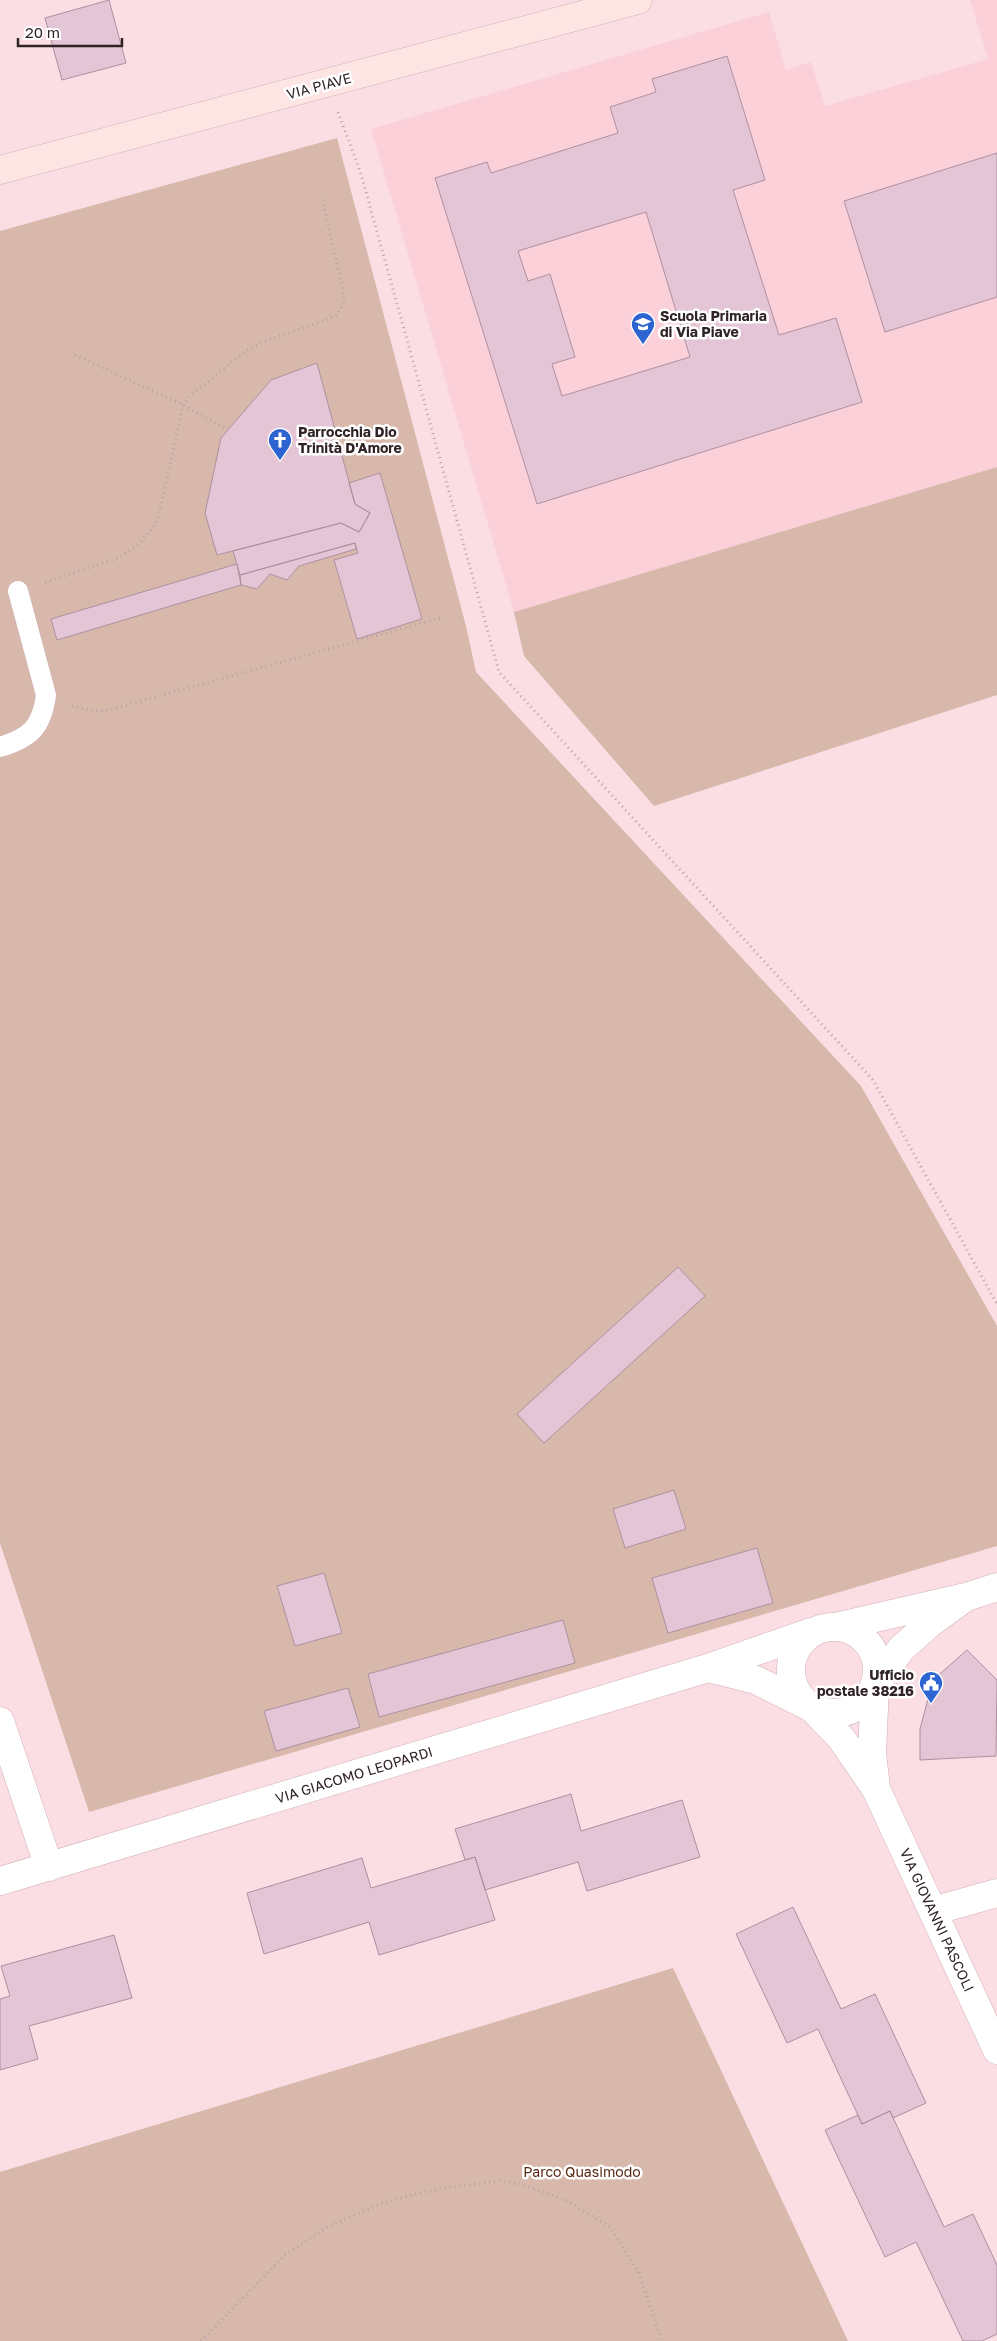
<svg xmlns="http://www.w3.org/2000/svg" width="997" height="2341" font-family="'Golos Text',sans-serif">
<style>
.built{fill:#fbd0d9}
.green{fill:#d8b8ab}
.building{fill:#e3c5d6;stroke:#ad90a0;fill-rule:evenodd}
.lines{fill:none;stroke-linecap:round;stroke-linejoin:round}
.lane-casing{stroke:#d2b0b7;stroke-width:21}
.street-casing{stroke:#d2b0b7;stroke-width:29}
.secondary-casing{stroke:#d2b0b7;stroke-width:29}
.path{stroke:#b9a2a7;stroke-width:3;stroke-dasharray:1 4;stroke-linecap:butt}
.lane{stroke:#fff;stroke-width:20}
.street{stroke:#fff;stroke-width:28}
.secondary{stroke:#fde5e4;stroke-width:28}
.labels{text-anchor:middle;stroke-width:5;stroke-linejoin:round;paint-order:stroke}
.street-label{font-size:14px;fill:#302326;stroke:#fff}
.poi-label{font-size:14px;font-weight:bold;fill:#302326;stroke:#fff;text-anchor:start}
.park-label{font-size:14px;fill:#592913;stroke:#fff}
</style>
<rect width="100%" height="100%" fill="#fadee4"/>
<path class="built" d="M 970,0 L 997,0 L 997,467 L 514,612 L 371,129 L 769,12 L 786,70 L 811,62 L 825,106 L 988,59 Z"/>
<path class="green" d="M 337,138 L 466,626 L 476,672 L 861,1086 L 997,1326 L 997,1546 L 89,1812 L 0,1543 L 0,231 Z
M 997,467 L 997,695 L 654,806 L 524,656 L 514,612 Z
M 673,1968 L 848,2341 L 0,2341 L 0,2172 Z"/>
<path class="building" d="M 109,0 L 126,63 L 62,80 L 45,18 Z
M 727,56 L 765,180 L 733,190 L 779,335 L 836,318 L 862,402 L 537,504 L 435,178 L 487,162 L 491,173 L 618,133 L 610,107 L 656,92 L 652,79 ZM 646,212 L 690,357 L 562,396 L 552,364 L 575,357 L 550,274 L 528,281 L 518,251 Z
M 997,153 L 997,297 L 885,332 L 844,201 Z
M 317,363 L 355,504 L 370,513 L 359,532 L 341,523 L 217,555 L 205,513 L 221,438 L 271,380 Z
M 380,473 L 422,619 L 357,639 L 334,560 L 358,553 L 355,543 L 240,575 L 233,551 L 341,523 L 359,532 L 370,513 L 355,504 L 349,483 Z
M 355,543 L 356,549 L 299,566 L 287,580 L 270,574 L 257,589 L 241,585 L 240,575 Z
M 237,564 L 241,585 L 57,640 L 51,619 Z
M 678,1267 L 705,1296 L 544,1443 L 517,1414 Z
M 674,1490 L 686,1529 L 625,1548 L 613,1509 Z
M 757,1548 L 773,1603 L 668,1633 L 652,1578 Z
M 324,1573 L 342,1633 L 295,1646 L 277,1586 Z
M 563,1620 L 575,1663 L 379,1717 L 368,1674 Z
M 967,1650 L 997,1680 L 996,1756 L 920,1760 L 920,1729 L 933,1680 Z
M 348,1688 L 360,1727 L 276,1751 L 264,1711 Z
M 571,1794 L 581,1831 L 682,1800 L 700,1857 L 587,1891 L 578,1862 L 485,1890 L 475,1857 L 465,1860 L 455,1829 Z
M 475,1857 L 495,1920 L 379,1955 L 369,1922 L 264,1954 L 247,1893 L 362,1858 L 371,1888 Z
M 793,1907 L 841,2009 L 875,1994 L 926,2103 L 893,2118 L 890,2111 L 862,2124 L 818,2029 L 787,2043 L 736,1934 Z
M 114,1935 L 132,1998 L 29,2026 L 38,2059 L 0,2070 L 0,1999 L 10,1996 L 1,1966 Z
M 890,2111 L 944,2227 L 973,2214 L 997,2265 L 997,2334 L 982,2341 L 963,2341 L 916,2242 L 885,2257 L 825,2130 L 858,2115 L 862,2124 Z"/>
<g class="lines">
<g class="lane-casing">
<path id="lane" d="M 0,747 C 30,738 42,727 46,695 L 18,591"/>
</g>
<g class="street-casing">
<path id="street" d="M 966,1597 L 997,1587
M 840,1626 L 966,1597 L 929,1624 L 901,1649 L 875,1685 L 872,1753 L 876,1788
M791 1670a43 43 0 1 1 86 0a43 43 0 1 1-86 0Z
M 811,1632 L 708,1668 L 756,1680 L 812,1708 L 841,1738 L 876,1789 L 997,2050
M 0,1721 L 49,1867
M 0,1881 L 708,1668
M 933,1911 L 997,1893"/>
</g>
<g class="secondary-casing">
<path id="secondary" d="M 0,170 L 638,0"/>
</g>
<path class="path" d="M 338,112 L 361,174 L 499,672 L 873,1080 L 997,1304
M 75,355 L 183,405 L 228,430
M 45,582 L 119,558 L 140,543 L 154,526 L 159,515 L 183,405 L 190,396 L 247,350 L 263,342 L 336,316 L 343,305 L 344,295 L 322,197
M 72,706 L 95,711 L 109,710 L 440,618
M 201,2341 L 285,2255 L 327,2227 L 380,2204 L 412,2195 L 444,2188 L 500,2181 L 524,2185 L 569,2202 L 610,2227 L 639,2273 L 662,2341"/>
<use href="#lane" class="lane"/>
<use href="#street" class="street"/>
<use href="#secondary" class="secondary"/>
</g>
<defs>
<g id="school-pin" transform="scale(1.25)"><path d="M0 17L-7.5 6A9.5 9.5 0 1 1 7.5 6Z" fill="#2d64d2" stroke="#fff"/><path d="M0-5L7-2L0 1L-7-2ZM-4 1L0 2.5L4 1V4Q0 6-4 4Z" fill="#fff"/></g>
<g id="church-pin" transform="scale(1.25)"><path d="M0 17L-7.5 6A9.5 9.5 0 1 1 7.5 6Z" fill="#2d64d2" stroke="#fff"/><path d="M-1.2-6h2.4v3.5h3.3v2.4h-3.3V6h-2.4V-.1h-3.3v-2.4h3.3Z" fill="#fff"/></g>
<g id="civic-pin" transform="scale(1.25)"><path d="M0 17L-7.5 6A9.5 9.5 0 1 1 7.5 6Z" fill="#2d64d2" stroke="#fff"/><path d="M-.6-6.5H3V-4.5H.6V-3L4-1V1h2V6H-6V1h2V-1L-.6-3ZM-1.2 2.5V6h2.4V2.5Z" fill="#fff"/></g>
</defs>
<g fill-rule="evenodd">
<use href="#school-pin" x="643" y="324"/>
<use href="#church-pin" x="280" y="440"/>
<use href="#civic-pin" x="931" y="1683"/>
</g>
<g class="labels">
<g class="street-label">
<text transform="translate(319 86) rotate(-15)" y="5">VIA PIAVE</text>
<text transform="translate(354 1775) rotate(-17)" y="5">VIA GIACOMO LEOPARDI</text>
<text transform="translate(937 1920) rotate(65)" y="5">VIA GIOVANNI PASCOLI</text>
</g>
<g class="poi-label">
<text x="660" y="321">Scuola Primaria<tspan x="660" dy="16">di Via Piave</tspan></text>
<text x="298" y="437">Parrocchia Dio<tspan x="298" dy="16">Trinità D'Amore</tspan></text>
<text x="914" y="1680" text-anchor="end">Ufficio<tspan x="914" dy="16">postale 38216</tspan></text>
</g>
<g class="park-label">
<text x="582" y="2177">Parco Quasimodo</text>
</g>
</g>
<path d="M18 38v8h104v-8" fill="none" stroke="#302326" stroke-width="2.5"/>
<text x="25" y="38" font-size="15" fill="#302326" stroke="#ffffff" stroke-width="4" paint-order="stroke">20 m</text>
</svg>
